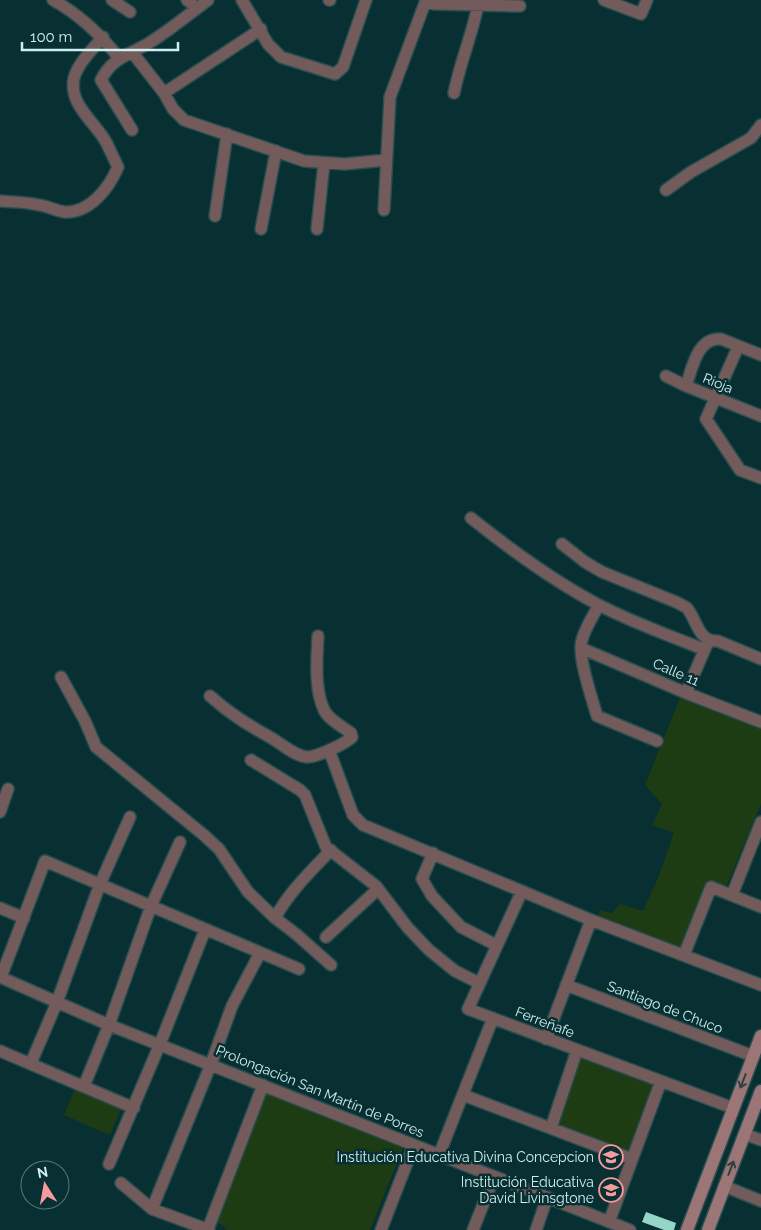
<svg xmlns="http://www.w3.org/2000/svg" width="761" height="1230" font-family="Raleway,sans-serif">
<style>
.green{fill:#1e3c14}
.building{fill:#93d5c6}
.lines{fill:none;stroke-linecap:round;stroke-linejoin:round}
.minor-casing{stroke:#284e50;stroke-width:14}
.secondary-casing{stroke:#284e50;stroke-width:15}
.minor{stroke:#735b5b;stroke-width:11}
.secondary{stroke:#9c7676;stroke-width:12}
.oneway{stroke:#2d4142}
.labels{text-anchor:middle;stroke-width:5;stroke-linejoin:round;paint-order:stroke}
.street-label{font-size:14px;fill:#cef0f1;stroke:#082f31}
.poi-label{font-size:14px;fill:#cef0f1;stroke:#082f31;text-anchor:end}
</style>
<rect width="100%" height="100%" fill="#082f31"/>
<path class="green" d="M 680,698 L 761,728 L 761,804 L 727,885 L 708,881 L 682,949 L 598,917 L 600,910 L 612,913 L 620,904 L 643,911 L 660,873 L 674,833 L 652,825 L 662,804 L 645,785 Z
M 578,1055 L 654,1083 L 629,1154 L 552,1126 Z
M 75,1089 L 121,1109 L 110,1135 L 64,1115 Z
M 265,1093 L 403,1148 L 370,1230 L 227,1230 L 213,1218 Z"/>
<path class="building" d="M 646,1212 L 676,1223 L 674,1230 L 664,1230 L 642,1222 Z"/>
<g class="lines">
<g class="minor-casing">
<path id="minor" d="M 53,0 C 80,15 100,34 119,58
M 112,0 L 130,12
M 187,0 L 197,8
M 242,0 L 268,44 L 281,57 L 335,74 L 343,67 L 366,0
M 329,0 L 330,0
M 604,0 L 641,14 L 647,0
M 426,1 L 434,4 L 520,6
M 132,52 L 164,93 L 173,109 L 184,120 L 304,161 L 345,164 L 386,160
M 164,93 L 261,29
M 454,93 C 460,63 472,35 478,5
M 132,130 L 101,80 C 113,56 131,55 152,41 C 171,29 189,14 208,0
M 666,190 L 691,172 L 751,138 L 761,125
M 0,201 C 13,202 26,202 39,205 C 48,206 56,211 65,212 C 90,213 109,188 118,167 C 114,159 110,150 106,142 C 95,122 68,104 74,78 C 78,63 93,49 103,37
M 384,210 L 390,97 L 426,0
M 215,216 L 227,134
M 261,229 L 276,151
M 317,229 L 324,163
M 738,347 L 706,419 L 740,470 L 761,478
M 666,376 L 686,386 L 761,416
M 686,386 C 692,369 697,337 721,339 L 761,355
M 471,518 C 511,550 552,580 597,604 C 631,622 668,635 703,649
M 562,544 L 585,562 L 602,572 L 676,602 C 680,604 684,606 687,608 C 697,620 698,642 718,641 L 761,659
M 599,605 C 593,616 585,628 582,640 C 577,656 592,698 597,716 L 657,741
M 581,648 L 686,693 L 761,722
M 61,677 L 85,721 L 96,747 L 205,836 L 219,849 L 248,892 L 275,918 L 296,934 L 331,965
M 686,693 L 707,644
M 210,696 C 231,715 249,725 273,739 C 283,745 295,756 307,757 C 317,757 345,744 352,737 L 351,733 C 343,727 329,720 324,710 C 314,688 317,659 318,636
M 329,750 L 353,815 L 363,825 L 591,920 L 761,985
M 251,760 L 300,790 L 305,795 L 326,847 L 376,886 L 408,928 L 429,950 L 455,971 L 479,983
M 0,812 L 8,789
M 433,853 L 422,879 L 432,896 L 461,927 L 496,945
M 522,891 L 468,1009 L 733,1108
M 732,895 L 761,822
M 0,908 L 24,918
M 275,918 C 289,892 311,871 331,850
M 326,937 L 378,889
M 684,955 L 711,887 L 761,907
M 0,977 L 109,1025 L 630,1230
M 1,977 L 45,861 L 299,969
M 566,985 L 753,1056
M 546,1039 L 591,920
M 0,1051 L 134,1108
M 31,1063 L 57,1002 L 100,884 L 130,817
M 84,1086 L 109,1025 L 151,906 L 180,842
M 463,1095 L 632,1159
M 551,1128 L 577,1050
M 744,1134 L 761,1140
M 439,1155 L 493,1018
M 109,1164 L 160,1044 L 205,930
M 121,1183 L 152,1209 L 209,1230
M 724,1186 L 761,1201
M 152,1209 L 211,1064 L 232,1006 L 260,953
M 609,1222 L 661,1081
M 208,1229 L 263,1085
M 381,1230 L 414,1145
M 473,1230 L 494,1177
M 536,1230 L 547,1198"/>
</g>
<g class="secondary-casing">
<path id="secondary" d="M 687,1230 L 761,1036
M 708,1230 L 761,1091"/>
</g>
<use href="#minor" class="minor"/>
<use href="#secondary" class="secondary"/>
</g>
<defs><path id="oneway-shaft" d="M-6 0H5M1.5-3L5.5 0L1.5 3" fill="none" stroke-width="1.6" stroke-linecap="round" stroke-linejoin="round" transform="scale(1.25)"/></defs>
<g class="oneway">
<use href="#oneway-shaft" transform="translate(743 1081) rotate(111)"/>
<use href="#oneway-shaft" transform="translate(731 1168) rotate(-69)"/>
</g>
<defs>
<g id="school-ring" transform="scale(1.25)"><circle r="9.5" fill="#082f31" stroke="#f59b9d" stroke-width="1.5"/><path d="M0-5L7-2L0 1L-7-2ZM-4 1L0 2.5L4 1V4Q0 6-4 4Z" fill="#f59b9d"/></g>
</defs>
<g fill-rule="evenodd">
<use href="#school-ring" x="611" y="1157"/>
<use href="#school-ring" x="611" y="1190"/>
</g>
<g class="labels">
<g class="street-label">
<text transform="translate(718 383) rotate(22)" y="5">Rioja</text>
<text transform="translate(676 672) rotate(23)" y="5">Calle 11</text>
<text transform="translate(665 1007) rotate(21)" y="5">Santiago de Chuco</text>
<text transform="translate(545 1022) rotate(21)" y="5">Ferreñafe</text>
<text transform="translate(320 1091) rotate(22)" y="5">Prolongación San Martín de Porres</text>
</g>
<g class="poi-label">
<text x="594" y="1162">Institución Educativa Divina Concepcion</text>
<text x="594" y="1187">Institución Educativa<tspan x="594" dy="16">David Livinsgtone</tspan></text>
</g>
</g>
<g transform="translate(45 1185) rotate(349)"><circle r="24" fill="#082f31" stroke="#577c7e"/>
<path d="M0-4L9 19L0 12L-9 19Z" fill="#f59b9d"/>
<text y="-8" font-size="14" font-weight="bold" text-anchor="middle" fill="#cef0f1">N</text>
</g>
<path d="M22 42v8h156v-8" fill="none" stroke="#cef0f1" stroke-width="2.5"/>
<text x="30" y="42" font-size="15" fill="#cef0f1" stroke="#082f31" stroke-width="4" paint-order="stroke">100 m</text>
</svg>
